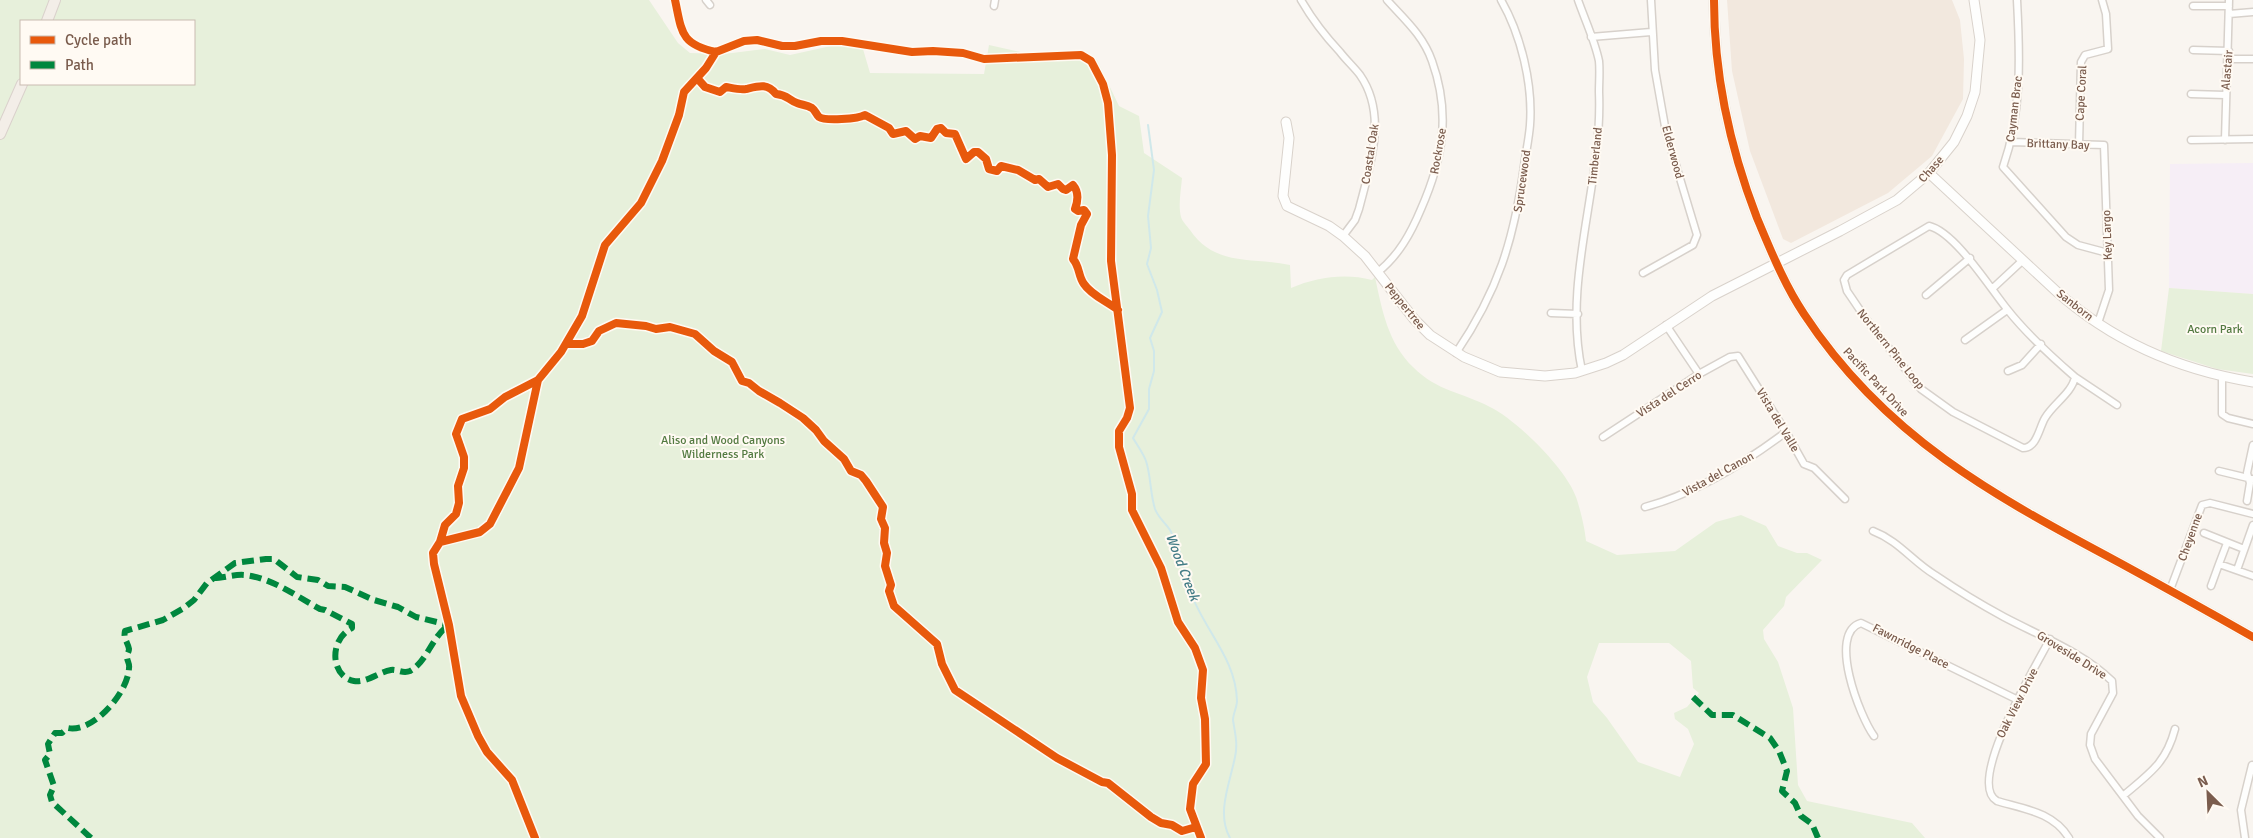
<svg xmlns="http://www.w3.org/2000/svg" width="2253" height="838" font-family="Signika,sans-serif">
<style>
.residential{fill:#f2e8de}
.education{fill:#f6eef6}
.green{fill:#e7f0db;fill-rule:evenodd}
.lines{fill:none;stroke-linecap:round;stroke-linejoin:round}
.stream{stroke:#d0e8ea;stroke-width:2}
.street-casing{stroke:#d7d1cb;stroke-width:9}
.secondary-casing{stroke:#d9d2cb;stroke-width:11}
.primary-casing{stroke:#dad1cc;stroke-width:12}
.street{stroke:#fefefd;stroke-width:6}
.secondary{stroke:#fefefd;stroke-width:9}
.primary{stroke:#f3eee8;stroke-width:10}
.quiet{stroke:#00873e;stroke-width:6;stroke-dasharray:12 6;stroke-linecap:butt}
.cycleway-casing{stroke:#fffaf3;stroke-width:11}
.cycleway{stroke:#e8590c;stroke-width:8}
.labels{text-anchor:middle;stroke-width:4;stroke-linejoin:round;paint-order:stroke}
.street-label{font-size:12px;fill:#7a5c4d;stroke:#fffaf3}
.park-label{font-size:12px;fill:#537a41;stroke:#fffaf3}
.water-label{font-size:14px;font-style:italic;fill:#437c86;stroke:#fffaf3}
</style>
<rect width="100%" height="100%" fill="#f9f5f0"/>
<path class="residential" d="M 1727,0 L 1952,0 L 1960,20 L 1964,59 L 1963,99 L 1932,156 L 1888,193 L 1791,243 L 1783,239 L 1750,151 L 1732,71 Z"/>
<path class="education" d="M 2253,163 L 2253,294 L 2169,288 L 2170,164 Z"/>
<path class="green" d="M 0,0 L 649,0 L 678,43 L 690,53 L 724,54 L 765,49 L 790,55 L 840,44 L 863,49 L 870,73 L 984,74 L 989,45 L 1025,53 L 1092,55 L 1097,60 L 1119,106 L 1139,116 L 1144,153 L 1182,178 C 1181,190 1178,206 1181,217 C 1182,221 1187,226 1190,230 C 1215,267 1252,257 1290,265 L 1291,288 C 1317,277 1345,273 1372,280 L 1375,277 C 1382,310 1388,343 1413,367 C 1438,392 1462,392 1490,407 C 1517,420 1566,469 1576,497 C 1580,508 1585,529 1586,541 L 1617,555 L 1675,551 L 1716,522 L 1741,515 L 1766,526 L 1778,546 L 1797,553 L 1807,553 L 1822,560 L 1786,597 L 1784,606 L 1763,630 L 1764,639 L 1778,662 L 1793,708 L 1798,785 L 1807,801 L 1912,823 L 1925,838 L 0,838 ZM 21,21 L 194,21 L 194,84 L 21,84 ZM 1599,643 L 1669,643 L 1691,661 L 1693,688 L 1699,693 L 1687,707 L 1674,713 L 1675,719 L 1688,729 L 1694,744 L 1680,777 L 1638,762 L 1607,718 L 1593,702 L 1587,677 Z
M 2169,288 L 2253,294 L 2253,374 L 2217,369 L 2161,351 Z"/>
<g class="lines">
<path class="stream" d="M 1148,125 L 1154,170 L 1148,216 L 1151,248 L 1147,264 L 1157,290 L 1162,312 L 1150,338 L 1154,351 L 1154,371 L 1149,389 L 1149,409 L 1133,438 C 1137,445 1143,453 1146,461 C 1151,476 1150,493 1155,509 C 1159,519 1165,522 1170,530 C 1183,551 1182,570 1190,591 C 1204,630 1236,658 1237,701 C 1237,707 1233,714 1233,720 C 1235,733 1238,744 1235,757 C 1230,783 1216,813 1230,838"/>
<g class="street-casing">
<path id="street" d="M 706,0 L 710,5
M 1301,0 C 1312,19 1325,36 1340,52 C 1346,60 1354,67 1360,75 C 1388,115 1370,166 1359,209 L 1355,220 L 1343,236
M 1578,0 C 1585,20 1595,41 1599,61 C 1600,71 1599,82 1599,92 C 1603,185 1562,278 1582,371
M 2017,0 C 2020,56 2022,113 2003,167 L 2066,237 L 2078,245 L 2108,253
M 994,6 L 995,0
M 2193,6 L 2229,6
M 2229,14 L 2253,12
M 1591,37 L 1651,32
M 2193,50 L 2229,51
M 2228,59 L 2253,59
M 2191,94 L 2225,95
M 2191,140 L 2253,139
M 2225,140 L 2229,0
M 2012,142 L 2104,145 L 2109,290 L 2098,323
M 2079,145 L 2081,62 L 2085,55 L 2108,49 L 2106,14 L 2102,0
M 1929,226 C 1955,232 1990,288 2007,309 C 2025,332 2053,358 2075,377 C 2072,393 2053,404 2045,418 C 2039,428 2037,448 2023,448 L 1953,412 L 1921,389 L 1866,319 L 1847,291 L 1844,280 L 1847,275 Z
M 1378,272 C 1399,255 1411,233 1421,209 C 1443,159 1451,114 1432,61 C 1423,35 1404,19 1387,0
M 1643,273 L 1693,245 L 1697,235 L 1666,132 L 1655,70 L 1651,0
M 1993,288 L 2022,261
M 1926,295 L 1970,258
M 1551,313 L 1578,314
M 1666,325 L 1699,374
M 1965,340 L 2007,310
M 1456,353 C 1498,291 1514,240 1524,166 C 1526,152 1529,138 1530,125 C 1533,84 1521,35 1501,0
M 2008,371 L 2022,365 L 2041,344
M 2222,376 L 2222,414 L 2228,418 L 2253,424
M 2075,377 L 2117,405
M 1603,437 L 1699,374 L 1730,357 L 1738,356 L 1786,432 L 1804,464 L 1814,468 L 1845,499
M 2219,471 L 2252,479
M 2247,501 L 2250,483 L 2247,473 L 2253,445
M 1645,507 C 1694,494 1746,462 1786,432
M 1873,531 C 1899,541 1912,561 1935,575 C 1957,590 1980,604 2004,617 C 2040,636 2082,652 2112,681 L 2113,693 L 2091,734 L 2090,745 L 2095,759 L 2138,816 L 2160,838
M 2204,533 L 2244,549
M 2219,564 L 2227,543
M 2237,570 L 2253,525
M 2211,586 L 2219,564 L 2253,576
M 2170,590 L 2202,505 L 2210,503 L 2253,514
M 2050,639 C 2037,664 1965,783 1997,801 C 2024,809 2053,812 2069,838
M 1874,736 C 1860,717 1827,633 1861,623 L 2018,700
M 2124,795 C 2150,773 2166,763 2175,729
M 2245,838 L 2241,810 L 2252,765"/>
</g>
<g class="secondary-casing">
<path id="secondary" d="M 1714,0 C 1714,75 1730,148 1757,218 C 1771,251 1784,284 1804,314 C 1885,437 1994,496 2120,563 C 2164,587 2209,612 2253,637
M 1286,122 L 1289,138 L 1283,196 L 1287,206 L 1329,226 L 1343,236 L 1365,256 L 1414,319 L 1430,335 L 1464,357 L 1500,372 L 1545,376 L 1575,373 L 1606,363 L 1623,355 L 1712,296 L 1840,231 L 1897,200 L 1929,173 L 1954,142 L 1967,116 L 1975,92 L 1980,40 L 1974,0
M 1929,173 L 2056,291 C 2112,341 2179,370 2253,382"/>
</g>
<g class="primary-casing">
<path id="primary" d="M 47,21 L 55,0
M 0,134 L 22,84"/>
</g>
<use href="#street" class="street"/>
<use href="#secondary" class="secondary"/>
<use href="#primary" class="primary"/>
<path class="quiet" d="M 214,578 C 224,578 234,574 245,575 C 272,578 296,596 320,609 L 325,610 L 352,624 L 352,628 C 328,640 331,677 354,681 C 366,683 379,672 391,670 C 397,669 403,674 410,671 C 427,662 432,636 449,625
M 1693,697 L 1712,715 L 1733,715 L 1770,738 L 1779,751 L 1787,771 L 1782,791 L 1795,803 L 1801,816 L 1812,824 L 1818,838
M 91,838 L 52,802 L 50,795 L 54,786 L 45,760 L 50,754 L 48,744 L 55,733 L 62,733 L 68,728 C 93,733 128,693 129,668 C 130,664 127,661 127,657 C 127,654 129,652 129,649 C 128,642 123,639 125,631 L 163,620 L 184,608 L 194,600 L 207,583 L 235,563 L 266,559 L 274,559 L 297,577 L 318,580 L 328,586 L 345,587 L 374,600 L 398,607 L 416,617 L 449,625"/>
<g class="cycleway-casing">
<path id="cycleway" d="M 675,0 C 682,32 680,44 716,52
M 1714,0 C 1714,75 1730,148 1757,218 C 1771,251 1784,284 1804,314 C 1885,437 1994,496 2120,563 C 2164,587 2209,612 2253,637
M 716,52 L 744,41 L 757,40 L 782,46 L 795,46 L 821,41 L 842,41 L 912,52 L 933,51 L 963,53 L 984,59 L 1081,55 L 1091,61 L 1103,84 L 1108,103 L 1112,155 L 1111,261 L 1130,408 L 1127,418 L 1119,431 L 1119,447 L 1132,494 L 1132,510 L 1161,568 L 1178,622 L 1195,648 L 1203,670 L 1201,698 L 1205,719 L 1206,764 L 1193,784 L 1190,809 L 1201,838
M 697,78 L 705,87 L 720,92 L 726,87 C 732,88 740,90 746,89 C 759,86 767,83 776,94 C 788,95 788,100 797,103 C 802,105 807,105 812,108 C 815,110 816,114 819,117 C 825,121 858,119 865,115 L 889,128 L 893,134 L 906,131 L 915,139 L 920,136 L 931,138 L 937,129 L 941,128 L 946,133 L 955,134 L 966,159 L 974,152 L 978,152 L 986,159 L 989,169 L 997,171 L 1001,166 L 1018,170 L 1035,180 L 1039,179 L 1048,187 L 1058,184 L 1063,189 L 1066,190 L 1073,185 C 1079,192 1078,201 1075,209 L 1078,211 L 1084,210 L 1087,214 L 1081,225 L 1073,259 C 1080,267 1078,276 1084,284 C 1091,295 1108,302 1118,310
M 567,344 L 583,344 L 592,341 L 599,331 L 616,323 L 646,326 L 656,329 L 670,327 L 695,334 L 714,351 L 732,362 L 742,381 L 749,383 L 759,391 L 780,403 L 803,418 L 816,430 L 824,441 L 844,459 L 851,471 L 861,475 L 866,481 L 883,507 L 881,519 L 885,528 L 884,543 L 887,553 L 885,566 L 891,585 L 889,591 L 894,606 L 937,644 L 942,664 L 955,690 L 1057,758 L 1102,782 L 1108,783 L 1151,817 L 1161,823 L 1172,825 L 1182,831 L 1196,827
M 440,542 L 445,525 L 456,514 L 459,503 L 458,486 L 464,468 L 464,457 L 456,434 L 462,419 L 490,409 L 505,397 L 538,380
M 535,838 L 512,780 L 487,752 L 478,736 L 461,696 L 449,625 L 434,564 L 433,553 L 440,542 L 480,532 L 490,524 L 519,468 L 538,380 L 561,352 L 582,316 L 605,245 L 641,203 L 662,161 L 679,115 L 684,92 L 706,68 L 716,52"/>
</g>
<use href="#cycleway" class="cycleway"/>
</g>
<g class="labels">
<g class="street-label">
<text transform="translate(2227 70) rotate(-85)" y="4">Alastair</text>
<text transform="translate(2081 93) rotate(-87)" y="4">Cape Coral</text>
<text transform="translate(2014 109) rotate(-83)" y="4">Cayman Brac</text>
<text transform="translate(2058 144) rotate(2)" y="4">Brittany Bay</text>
<text transform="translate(1438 151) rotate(-80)" y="4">Rockrose</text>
<text transform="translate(1673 152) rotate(75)" y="4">Elderwood</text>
<text transform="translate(1370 154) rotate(-81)" y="4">Coastal Oak</text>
<text transform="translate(1595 156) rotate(-84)" y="4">Timberland</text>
<text transform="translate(1931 169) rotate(-48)" y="4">Chase</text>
<text transform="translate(1522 181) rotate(-82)" y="4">Sprucewood</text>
<text transform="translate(2107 235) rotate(-92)" y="4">Key Largo</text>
<text transform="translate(2075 305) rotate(38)" y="4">Sanborn</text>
<text transform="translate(1405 306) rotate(51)" y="4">Peppertree</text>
<text transform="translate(1891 349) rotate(51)" y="4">Northern Pine Loop</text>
<text transform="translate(1876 382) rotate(47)" y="4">Pacific Park Drive</text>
<text transform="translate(1669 394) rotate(-33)" y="4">Vista del Cerro</text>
<text transform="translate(1778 420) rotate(59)" y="4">Vista del Valle</text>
<text transform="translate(1718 474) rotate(-29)" y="4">Vista del Canon</text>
<text transform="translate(2190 537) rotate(-70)" y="4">Cheyenne</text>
<text transform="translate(1911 646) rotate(27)" y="4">Fawnridge Place</text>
<text transform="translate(2072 655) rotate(32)" y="4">Groveside Drive</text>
<text transform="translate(2017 703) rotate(-63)" y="4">Oak View Drive</text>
</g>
<g class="park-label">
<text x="2215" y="333">Acorn Park</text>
<text x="723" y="444">Aliso and Wood Canyons<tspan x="723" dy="14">Wilderness Park</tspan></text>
</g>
<g class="water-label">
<text transform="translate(1183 567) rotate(69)" y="5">Wood Creek</text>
</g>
</g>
<rect x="20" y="20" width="175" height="65" fill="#fffaf3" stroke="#cabbb1"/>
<rect x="30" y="36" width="25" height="8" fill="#e8590c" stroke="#cabbb1"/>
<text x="65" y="45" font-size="15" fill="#7a5c4d">Cycle path</text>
<rect x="30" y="61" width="25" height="8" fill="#00873e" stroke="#cabbb1"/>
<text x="65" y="70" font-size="15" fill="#7a5c4d">Path</text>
<g transform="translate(2208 793) rotate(336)" stroke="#fffaf3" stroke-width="4" paint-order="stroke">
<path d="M0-4L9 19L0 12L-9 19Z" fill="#7a5c4d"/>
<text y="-8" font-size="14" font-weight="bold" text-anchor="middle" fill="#7a5c4d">N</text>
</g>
</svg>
